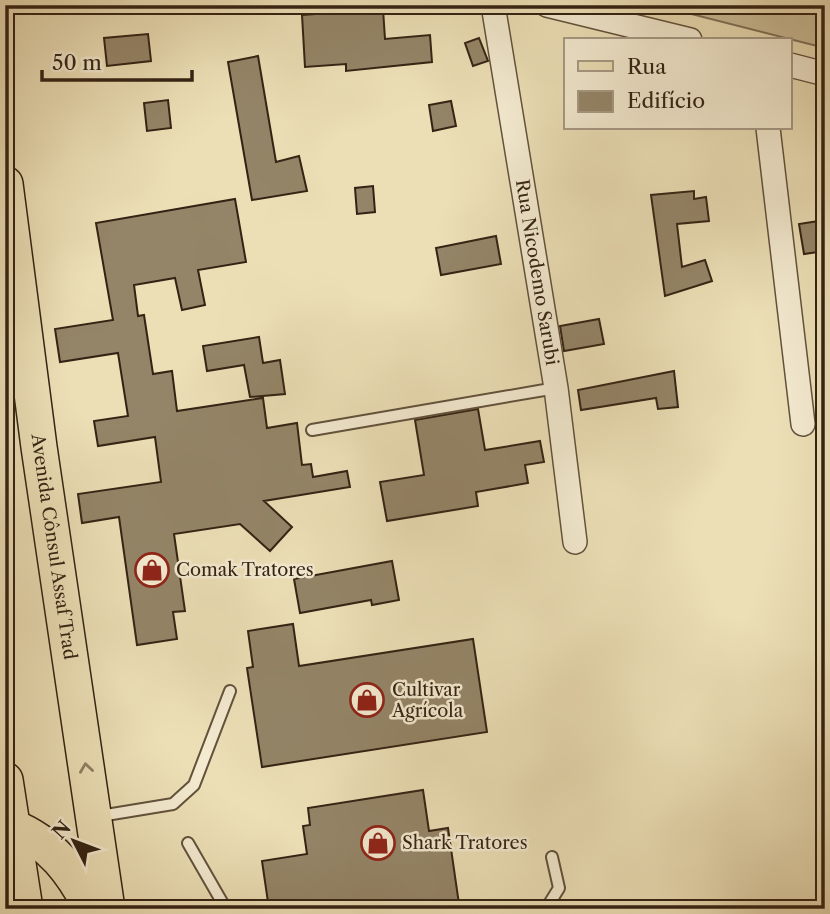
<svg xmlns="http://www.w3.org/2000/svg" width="830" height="914" font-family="'Libre Caslon Text',serif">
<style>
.green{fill:#cdbf9a;stroke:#807157;stroke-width:2}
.building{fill:#948568;stroke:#342314;stroke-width:2}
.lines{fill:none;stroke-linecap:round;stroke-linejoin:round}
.service-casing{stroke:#62523c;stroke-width:14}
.minor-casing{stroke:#62523c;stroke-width:26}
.primary-casing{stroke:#342314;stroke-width:38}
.service{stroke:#f3ead0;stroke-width:10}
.minor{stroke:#f3ead0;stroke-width:23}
.primary{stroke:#ecdfb6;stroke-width:35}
.oneway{stroke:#908165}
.labels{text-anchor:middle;stroke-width:5;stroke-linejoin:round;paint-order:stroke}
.street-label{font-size:18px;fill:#342314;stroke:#f3ead0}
.poi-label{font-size:18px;fill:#342314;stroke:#f3ead0;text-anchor:start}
</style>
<rect width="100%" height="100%" fill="#ecdfb6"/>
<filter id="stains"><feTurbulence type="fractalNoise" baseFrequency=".00286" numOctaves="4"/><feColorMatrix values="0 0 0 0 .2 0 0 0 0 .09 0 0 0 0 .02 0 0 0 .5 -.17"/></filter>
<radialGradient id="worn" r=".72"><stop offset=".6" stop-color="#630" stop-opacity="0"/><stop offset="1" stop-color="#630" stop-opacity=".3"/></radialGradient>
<path class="green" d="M 656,5 L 825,5 L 825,48 Z"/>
<path class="building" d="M 383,9 L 385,39 L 430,35 L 432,62 L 346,71 L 346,64 L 305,67 L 302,15 Z
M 148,34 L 151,61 L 107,66 L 104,38 Z
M 479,38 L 488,61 L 473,66 L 465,43 Z
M 258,56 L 276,162 L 299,156 L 307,191 L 252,200 L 228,62 Z
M 168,100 L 171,128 L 147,131 L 144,103 Z
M 451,101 L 456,126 L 433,131 L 429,105 Z
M 373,186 L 375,212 L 357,214 L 355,188 Z
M 694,191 L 694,199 L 706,197 L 709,221 L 677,224 L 682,267 L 705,260 L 712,281 L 665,296 L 651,195 Z
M 235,199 L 246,262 L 198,270 L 205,305 L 182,310 L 175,278 L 134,285 L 138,316 L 144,315 L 153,374 L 172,371 L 177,411 L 263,398 L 267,428 L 297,423 L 302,465 L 311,464 L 313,477 L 347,471 L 350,487 L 264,501 L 292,527 L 270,551 L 240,524 L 174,534 L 185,611 L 173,612 L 177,639 L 137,645 L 119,517 L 82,523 L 78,494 L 161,482 L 155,437 L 98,446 L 94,421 L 128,416 L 118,353 L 60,362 L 55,329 L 113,320 L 96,223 Z
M 825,220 L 825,251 L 804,254 L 799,224 Z
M 496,236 L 501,264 L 441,275 L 436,248 Z
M 599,319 L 604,344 L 564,351 L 560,326 Z
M 259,337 L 263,363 L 280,360 L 285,394 L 250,397 L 244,365 L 207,371 L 203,346 Z
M 674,371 L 678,407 L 658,409 L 656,398 L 581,410 L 578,390 Z
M 478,409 L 485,450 L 540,441 L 544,462 L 525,465 L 528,483 L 476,492 L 478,506 L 387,521 L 380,482 L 424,475 L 415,420 Z
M 392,561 L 399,600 L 372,605 L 371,600 L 300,613 L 294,579 Z
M 293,624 L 299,666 L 473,639 L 487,732 L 262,767 L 247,668 L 253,667 L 248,631 Z
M 423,790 L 429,831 L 448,828 L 459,904 L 445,906 L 445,909 L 269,909 L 262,861 L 307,854 L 303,826 L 310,825 L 308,808 Z"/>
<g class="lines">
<g class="service-casing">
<path id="service" d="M 312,430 L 556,388
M 100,816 L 173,804 L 194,785 L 230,691
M 188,843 L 226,909
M 546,909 L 559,888 L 552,857"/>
</g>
<g class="minor-casing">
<g id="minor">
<path id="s1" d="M 493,5 L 556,388 L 575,542"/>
<path d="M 547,5 L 690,40"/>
<path d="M 790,65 L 825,74"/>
<path d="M 768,128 L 803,424"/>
</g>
</g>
<g class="primary-casing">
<g id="primary">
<path id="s2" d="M 5,184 L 39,447 L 107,909"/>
<path d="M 5,780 L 25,909"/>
<path d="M 12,827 C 51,842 73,872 92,909"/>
</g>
</g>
<use href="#service" class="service"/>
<use href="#minor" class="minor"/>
<use href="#primary" class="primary"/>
</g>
<defs><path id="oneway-chevron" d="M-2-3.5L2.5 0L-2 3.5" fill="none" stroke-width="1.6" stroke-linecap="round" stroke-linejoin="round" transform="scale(1.75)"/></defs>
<use class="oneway" href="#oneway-chevron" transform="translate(86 768) rotate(-98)"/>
<defs>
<g id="shop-ring" transform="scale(1.75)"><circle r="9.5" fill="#f3ead0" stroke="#8f2418" stroke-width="1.5"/><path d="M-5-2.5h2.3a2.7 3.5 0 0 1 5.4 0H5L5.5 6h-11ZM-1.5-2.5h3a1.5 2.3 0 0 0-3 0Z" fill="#8f2418"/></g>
</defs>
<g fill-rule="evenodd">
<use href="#shop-ring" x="152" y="570"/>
<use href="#shop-ring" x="367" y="700"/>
<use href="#shop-ring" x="378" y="843"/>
</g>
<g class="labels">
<g class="street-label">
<text dy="6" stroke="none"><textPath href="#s1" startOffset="271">Rua Nicodemo Sarubi</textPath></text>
<text dy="6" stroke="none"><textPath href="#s2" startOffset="366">Avenida Cônsul Assaf Trad</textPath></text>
</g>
<g class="poi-label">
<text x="176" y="576">Comak Tratores</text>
<text x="392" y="696">Cultivar<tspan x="392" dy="21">Agrícola</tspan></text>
<text x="402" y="849">Shark Tratores</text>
</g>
</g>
<rect width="830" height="914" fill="none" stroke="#ecdfb6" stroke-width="28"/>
<rect x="7" y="7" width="816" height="900" fill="none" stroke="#342314" stroke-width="3.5"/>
<rect x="14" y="14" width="802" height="886" fill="none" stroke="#342314" stroke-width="2"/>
<rect x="564" y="38" width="228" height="91" fill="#f3ead0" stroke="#a79a85" stroke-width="2"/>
<rect x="578" y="61" width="35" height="10" fill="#ecdfb6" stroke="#a79a85" stroke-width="2"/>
<text x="627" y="74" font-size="21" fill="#342314">Rua</text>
<rect x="578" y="91" width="35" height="21" fill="#948568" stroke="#a79a85" stroke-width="2"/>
<text x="627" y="108" font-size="21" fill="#342314">Edifício</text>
<g transform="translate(74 841) rotate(312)" stroke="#f3ead0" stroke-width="5" paint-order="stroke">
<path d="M0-5L12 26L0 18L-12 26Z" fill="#342314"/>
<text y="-10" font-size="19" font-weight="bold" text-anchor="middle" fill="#342314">N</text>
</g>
<path d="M42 70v10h150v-10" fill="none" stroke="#342314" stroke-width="3.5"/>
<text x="52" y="70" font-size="21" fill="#342314" stroke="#f3ead0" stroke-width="5" paint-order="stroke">50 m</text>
<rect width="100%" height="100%" filter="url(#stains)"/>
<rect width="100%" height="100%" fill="url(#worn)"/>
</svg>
